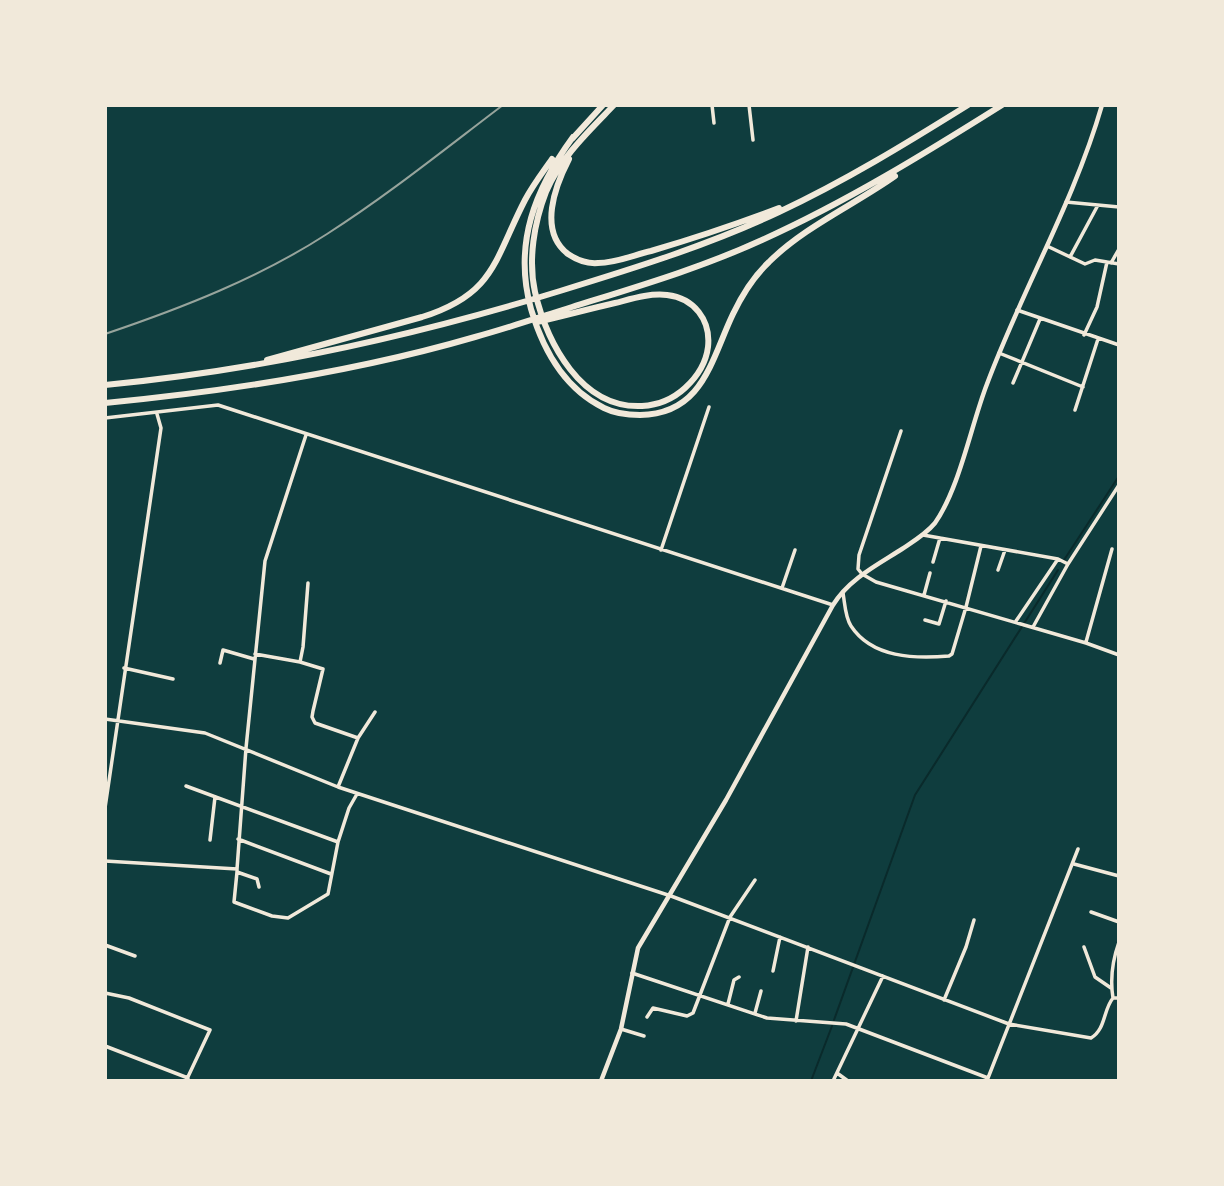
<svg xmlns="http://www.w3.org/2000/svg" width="1224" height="1186" font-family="'Roboto Condensed',sans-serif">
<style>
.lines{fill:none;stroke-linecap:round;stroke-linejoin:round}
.stream{stroke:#0a2a2b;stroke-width:2}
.minor{stroke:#f1e9da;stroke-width:3.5}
.secondary{stroke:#f1e9da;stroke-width:4.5}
.motorway{stroke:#f1e9da;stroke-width:6}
.rail{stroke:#97a49c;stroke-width:2}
</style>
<rect width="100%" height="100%" fill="#0f3d3e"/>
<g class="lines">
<path class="stream" d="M 1064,560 L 1119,476
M 834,1020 L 915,795 L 1058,570
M 811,1081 L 832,1026"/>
<path class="minor" d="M 712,105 L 714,123
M 749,105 L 753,140
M 1066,202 L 1119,207
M 1047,246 L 1085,264 L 1095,260 L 1119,264
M 1070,257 L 1098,205
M 1111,263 L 1119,249
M 1017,310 L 1119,345
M 1084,335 L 1097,307 L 1107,262
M 999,353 L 1083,387
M 1013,383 L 1040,319
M 1075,410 L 1098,339
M 105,418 L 218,405 L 833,605
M 901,431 L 859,555 L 858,569 L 862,574 L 876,582 L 1086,643 L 1119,655
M 923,535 L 1058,559 L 1068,564
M 661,550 L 709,407
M 933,562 L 940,538
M 998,570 L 1005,550
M 782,588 L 795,550
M 843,593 C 845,604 845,617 851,626 C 872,658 915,659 949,656 L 952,654 L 966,607 L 981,546
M 924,595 L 930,573
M 925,620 L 939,624 L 946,601
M 1016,621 L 1058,559
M 1033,627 L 1068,564 L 1119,485
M 1086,642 L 1112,549
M 255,654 L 300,662 L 303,647 L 308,583
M 300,662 L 323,669 L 313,711 L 312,717 L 315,723 L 358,738 L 375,712
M 220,663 L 223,650 L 254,659
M 124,668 L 173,679
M 105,719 L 205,733 L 338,787 L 671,896 L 1009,1024 L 1091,1038 C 1106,1029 1103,1010 1113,998 L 1119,998
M 186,786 L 338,842
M 338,787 L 358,738
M 105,808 L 161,428 L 157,414
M 238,839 L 331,874
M 210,840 L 215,797
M 105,861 L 237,869 L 237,872 L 257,879 L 259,887
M 1074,864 L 1119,876
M 237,869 L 246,748 L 265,561 L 306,435
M 237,872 L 234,902 L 272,916 L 288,918 L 328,894 L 338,842 L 349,808 L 357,794
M 1091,912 L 1119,922
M 105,945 L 135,956
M 1084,947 L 1095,977 L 1111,988
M 773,971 L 780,937
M 632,973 L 767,1018 L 846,1024 L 988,1078 L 1078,849
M 105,993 L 129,998 L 210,1030 L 186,1081
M 1113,998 C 1110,980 1113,959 1119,942
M 944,1000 L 966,947 L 974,920
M 728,1004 L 734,980 L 739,977
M 755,1013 L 761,991
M 647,1017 L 653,1008 L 687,1016 L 693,1013 L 730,917 L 755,880
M 796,1021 L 808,947
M 621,1029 L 644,1036
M 105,1046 L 188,1078
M 837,1073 L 848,1081
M 833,1081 L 883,976"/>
<path class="secondary" d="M 601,1081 L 621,1029 L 638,948 L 726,800 L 833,605 C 849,579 877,565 902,549 C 914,541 926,534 935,523 C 960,487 971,425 987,384 C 1022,290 1074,202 1102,105"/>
<path class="motorway" d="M 573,137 C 535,189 513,244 531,309 C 543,350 565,389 604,408 C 616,414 627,415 640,415 C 703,414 711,360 733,314 C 742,295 753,277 769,262 C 804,227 854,205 895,176
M 572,139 L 603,105
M 569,159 C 555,186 538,231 568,254 C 577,260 587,264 598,263 C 616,263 634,255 651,251 C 695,238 737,224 779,208
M 537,322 C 563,316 589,309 615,303 C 631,299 649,293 667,295 C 694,298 711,320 708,347 C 706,363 697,377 685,388 C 673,399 659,405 642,406 C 581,409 547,343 535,292 C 528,260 534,223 546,192 C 560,158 589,131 614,105
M 267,360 L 422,317 C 495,294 494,260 525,200 C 533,185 543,172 552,159
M 105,385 C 261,370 411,337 560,291 C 635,268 709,245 779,212 C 845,181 907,143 968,105
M 105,403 C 230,391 355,372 475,337 C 508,328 540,317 572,307 C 636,287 701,268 762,240 C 846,202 924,154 1002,105"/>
<path class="rail" d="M 105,334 C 182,308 259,278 327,234 C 388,195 445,149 503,105"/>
</g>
<rect width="1224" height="1186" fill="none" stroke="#f1e9da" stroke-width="214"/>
</svg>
